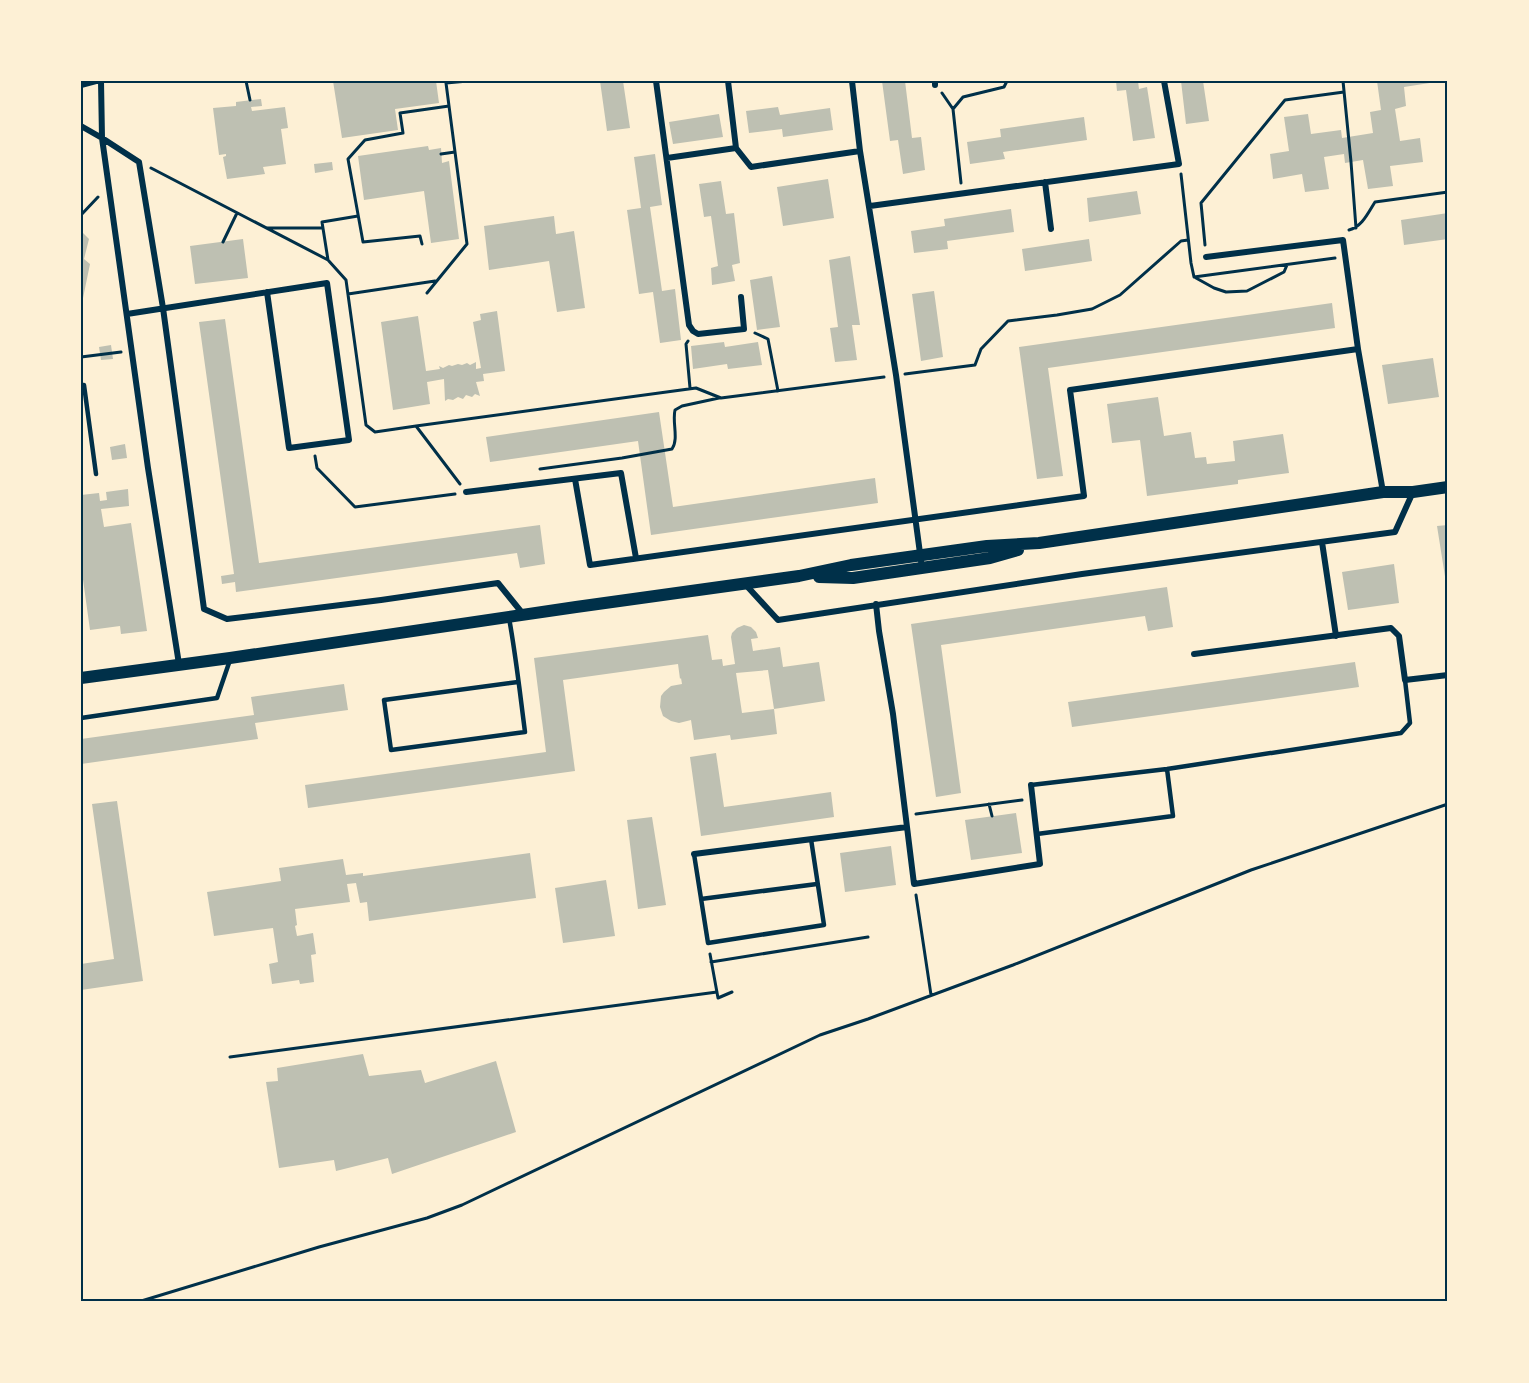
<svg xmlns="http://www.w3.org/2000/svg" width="1529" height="1383" font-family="'Fira Sans Condensed',sans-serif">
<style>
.building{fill:#bec0b2}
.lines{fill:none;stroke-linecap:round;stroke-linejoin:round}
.path{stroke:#003049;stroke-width:3}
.service{stroke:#003049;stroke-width:4.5}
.minor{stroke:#003049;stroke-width:6}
.secondary{stroke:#003049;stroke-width:12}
.neatline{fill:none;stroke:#003049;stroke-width:2}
</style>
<rect width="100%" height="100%" fill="#fdf0d5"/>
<path class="building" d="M 333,81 L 436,81 L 439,103 L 395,109 L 398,130 L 342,138 Z
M 600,81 L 623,81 L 630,128 L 607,131 Z
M 882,81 L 905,81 L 912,138 L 921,137 L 925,170 L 903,174 L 898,140 L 890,141 Z
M 1116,81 L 1138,81 L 1139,89 L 1147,87 L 1155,138 L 1133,141 L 1126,90 L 1117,91 Z
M 1181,81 L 1203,81 L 1209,121 L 1186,124 Z
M 1377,81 L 1436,81 L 1436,82 L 1404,87 L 1406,106 L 1395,109 L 1400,141 L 1420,138 L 1423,162 L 1390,166 L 1393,186 L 1368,189 L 1363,160 L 1345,163 L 1344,154 L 1324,157 L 1329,189 L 1305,192 L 1302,174 L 1273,179 L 1270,154 L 1289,151 L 1284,117 L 1308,114 L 1311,134 L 1341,130 L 1342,138 L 1373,133 L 1370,112 L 1381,110 Z
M 261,99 L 262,106 L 251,107 L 252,111 L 285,107 L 288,128 L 281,129 L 286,164 L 263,167 L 265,174 L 227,179 L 223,157 L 226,156 L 226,154 L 219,155 L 213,108 L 236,106 L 236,102 Z
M 778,107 L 780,115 L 830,108 L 833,130 L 783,137 L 782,129 L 749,133 L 746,111 Z
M 719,114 L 723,137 L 673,144 L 669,122 Z
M 1084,117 L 1087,140 L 1003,152 L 1005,159 L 970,164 L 967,142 L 1001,137 L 1000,129 Z
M 428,146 L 429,150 L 441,148 L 442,163 L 449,161 L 459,239 L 431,243 L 424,191 L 364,200 L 358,156 Z
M 655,154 L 662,205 L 650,207 L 662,291 L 675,289 L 681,340 L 660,343 L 653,292 L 639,294 L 627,210 L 641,208 L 634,157 Z
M 332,162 L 333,170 L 315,173 L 314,164 Z
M 828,179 L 834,218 L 783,226 L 777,187 Z
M 721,181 L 726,214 L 734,213 L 740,263 L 732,265 L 735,281 L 712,285 L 711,268 L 718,266 L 711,216 L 704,217 L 699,184 Z
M 1137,191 L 1141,214 L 1089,222 L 1087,198 Z
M 1011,209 L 1014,232 L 947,241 L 948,249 L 914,253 L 911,231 L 945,226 L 944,219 Z
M 1448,213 L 1448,239 L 1404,245 L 1401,220 Z
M 554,216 L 556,234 L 574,231 L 585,308 L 557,312 L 549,261 L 489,270 L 484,226 Z
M 81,231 L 89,239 L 84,259 L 90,264 L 82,303 Z
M 243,239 L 248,278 L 195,284 L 190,246 Z
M 1089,239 L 1092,261 L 1025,271 L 1022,249 Z
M 850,256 L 860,325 L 852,325 L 857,360 L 835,362 L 830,328 L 838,327 L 829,260 Z
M 772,276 L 780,327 L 757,330 L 750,280 Z
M 934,291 L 943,357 L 921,361 L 912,294 Z
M 1332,303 L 1335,328 L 1048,368 L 1063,476 L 1037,479 L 1019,347 Z
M 497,311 L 505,371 L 483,374 L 484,381 L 476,382 L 480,396 L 475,394 L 472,397 L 466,395 L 463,399 L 458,397 L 453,400 L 448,399 L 445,401 L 444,379 L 427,382 L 430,404 L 393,410 L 381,322 L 418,316 L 426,371 L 440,369 L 439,366 L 443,368 L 449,365 L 452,366 L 458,364 L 462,365 L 467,363 L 470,365 L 476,362 L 476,369 L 481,368 L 473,322 L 481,320 L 480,314 Z
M 225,319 L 259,563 L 540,525 L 545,564 L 520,568 L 517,553 L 236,592 L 235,582 L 222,584 L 221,576 L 234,574 L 199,322 Z
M 724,342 L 725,347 L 758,342 L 762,365 L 728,369 L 727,364 L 693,369 L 691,346 Z
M 111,345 L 113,359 L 101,360 L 99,347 Z
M 1433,358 L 1439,397 L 1388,404 L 1382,365 Z
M 1158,397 L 1164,436 L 1191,432 L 1195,458 L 1206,457 L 1207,464 L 1235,461 L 1233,441 L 1283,434 L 1289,473 L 1238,480 L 1238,484 L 1147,496 L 1140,440 L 1112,443 L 1107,404 Z
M 659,412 L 673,507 L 875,478 L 878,503 L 651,535 L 638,441 L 490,462 L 486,437 Z
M 125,444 L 127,458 L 112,460 L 110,447 Z
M 128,489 L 129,506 L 101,509 L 104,527 L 131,523 L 147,631 L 121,634 L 120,626 L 90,630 L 81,565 L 81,495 L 99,493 L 100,501 L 107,500 L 106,492 Z
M 1448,525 L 1448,589 L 1447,589 L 1437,526 Z
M 1394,564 L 1399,603 L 1348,610 L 1342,572 Z
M 1167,587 L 1173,627 L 1148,631 L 1145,616 L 941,645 L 961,793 L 936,797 L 911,624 Z
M 744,625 L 751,627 L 756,632 L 758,638 L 751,639 L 753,651 L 780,647 L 783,667 L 819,662 L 825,701 L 774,709 L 768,670 L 736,673 L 742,713 L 774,709 L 777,734 L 731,740 L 730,735 L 694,740 L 691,720 L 679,723 L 671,721 L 663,716 L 660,707 L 661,696 L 664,692 L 671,686 L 682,684 L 681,678 L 680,679 L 678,664 L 563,680 L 575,771 L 308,808 L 305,785 L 546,752 L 534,658 L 708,635 L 712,660 L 722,659 L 723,666 L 735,664 L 731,637 L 732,633 L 737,628 Z
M 1355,662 L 1359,687 L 1072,727 L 1068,702 Z
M 344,684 L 348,710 L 255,723 L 258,739 L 81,764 L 81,739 L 254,715 L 251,697 Z
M 716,753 L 724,807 L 831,792 L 834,817 L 701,836 L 690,757 Z
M 117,801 L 143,981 L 81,990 L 81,964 L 114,959 L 92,804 Z
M 1016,813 L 1022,853 L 971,860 L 965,820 Z
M 652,817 L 666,905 L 638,909 L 627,820 Z
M 891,846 L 896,885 L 845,892 L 840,853 Z
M 530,853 L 536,898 L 369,921 L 367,902 L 360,903 L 356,883 L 347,884 L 350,902 L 295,909 L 297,925 L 295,926 L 297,936 L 313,933 L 316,954 L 311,955 L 314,982 L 300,984 L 299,980 L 272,984 L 269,964 L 278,962 L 273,928 L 214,936 L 207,892 L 281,881 L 279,868 L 343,859 L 346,875 L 363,873 L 363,876 Z
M 606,880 L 615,936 L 563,943 L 555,888 Z
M 363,1054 L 369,1076 L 421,1070 L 425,1083 L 496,1061 L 516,1132 L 392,1174 L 388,1158 L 336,1171 L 334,1160 L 279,1168 L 266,1082 L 278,1081 L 277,1068 Z"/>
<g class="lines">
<path class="path" d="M 246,81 L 250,100
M 1343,81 L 1351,162 L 1356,228
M 446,83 L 468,81
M 942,93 L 953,109
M 441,154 L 455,152
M 151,168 L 328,260 L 346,280 L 366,425 L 375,432 L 416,426 L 460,484
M 1181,174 L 1191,263 L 1194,277 L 1335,258
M 961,183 L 953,109 L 963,97 L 1004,87 L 1007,81
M 81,215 L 98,197
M 267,228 L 323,228
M 1349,230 C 1362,227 1368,213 1375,202 L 1448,192
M 223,242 L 237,213
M 422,244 L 420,236 L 363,242 L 348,159 L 365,140 L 403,133 L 400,113 L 449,106
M 1205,245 L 1201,203 L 1285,100 L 1344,92
M 328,260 L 322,222 L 358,216
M 1196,278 L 1214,288 L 1226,292 L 1247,291 L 1284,272 L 1287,265
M 427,293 L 467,244 L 446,83
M 348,294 L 435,281
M 755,333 L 768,339 L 778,391
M 688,341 L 686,344 L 690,388
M 81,357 L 121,352
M 905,374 L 975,365 L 981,349 L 1008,321 L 1057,315 L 1092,309 L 1120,295 L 1181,241 L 1188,240
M 416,426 L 696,388 L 721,398 L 884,377
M 315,456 L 317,468 L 355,507 L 455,494
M 540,469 L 622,458 L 672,449 C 679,439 672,422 675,410 L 682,406 L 719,398
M 989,804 L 992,816
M 916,814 L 1022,800
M 916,895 L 931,995
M 710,954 L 718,998 L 732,992
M 711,962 L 868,937
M 230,1057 L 717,992
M 138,1302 L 319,1247 L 427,1218 L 462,1205 L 820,1035 L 868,1019 L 1013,965 L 1251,870 L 1448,804"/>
<path class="service" d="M 81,385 L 84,385 L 96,474
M 509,618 C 516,656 520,694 525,732 L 391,750 L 384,700 L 518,682
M 81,718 L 217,698 L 230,660
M 1031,785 L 1167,769 L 1401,733 L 1410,723 L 1405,680
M 1037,834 L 1173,816 L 1167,769
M 694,854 L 708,943 L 824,925 L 811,839
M 701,899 L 817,884"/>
<path class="minor" d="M 101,81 L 102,138 L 148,468 L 179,664
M 656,81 L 689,325 L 693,331 L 698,334 L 744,329 L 741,297
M 728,81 L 736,148
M 852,81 L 860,151 L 896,375 L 922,568
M 935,81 L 935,85
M 81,85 L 96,81
M 81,126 L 102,138 L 139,162 L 163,308 L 204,609 L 227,619 L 381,600 L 498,583 L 523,614
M 667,158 L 736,148 L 751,167 L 860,151
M 1045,182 L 1051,229
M 870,206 L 1179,164 L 1164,81
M 1206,257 L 1343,240 L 1358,349 L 1383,492
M 127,314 L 327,283 L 349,440 L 289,448 L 267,292
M 575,479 L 590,565 L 1084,496 L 1070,390 L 1358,349
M 466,492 L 621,473 L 636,558
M 1322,542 L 1336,636
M 745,584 L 778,620 L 1082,574 L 1395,532 L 1413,492
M 1194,654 L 1391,628 L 1399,636 L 1405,680 L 1448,675
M 907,827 L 914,884 L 1040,864 L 1031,785
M 694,854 L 907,827 L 893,714 L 879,631 L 876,604"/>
<path class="secondary" d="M 819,577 L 853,578 L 990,558 L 1018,550
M 81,678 L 230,658 L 576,607 L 799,576 L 851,565 L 987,546 L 1039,543 L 1383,492 L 1413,492 L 1448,487"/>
</g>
<rect width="1529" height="1383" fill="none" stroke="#fdf0d5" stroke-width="165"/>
<rect x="82" y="82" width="1364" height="1218" class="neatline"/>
</svg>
